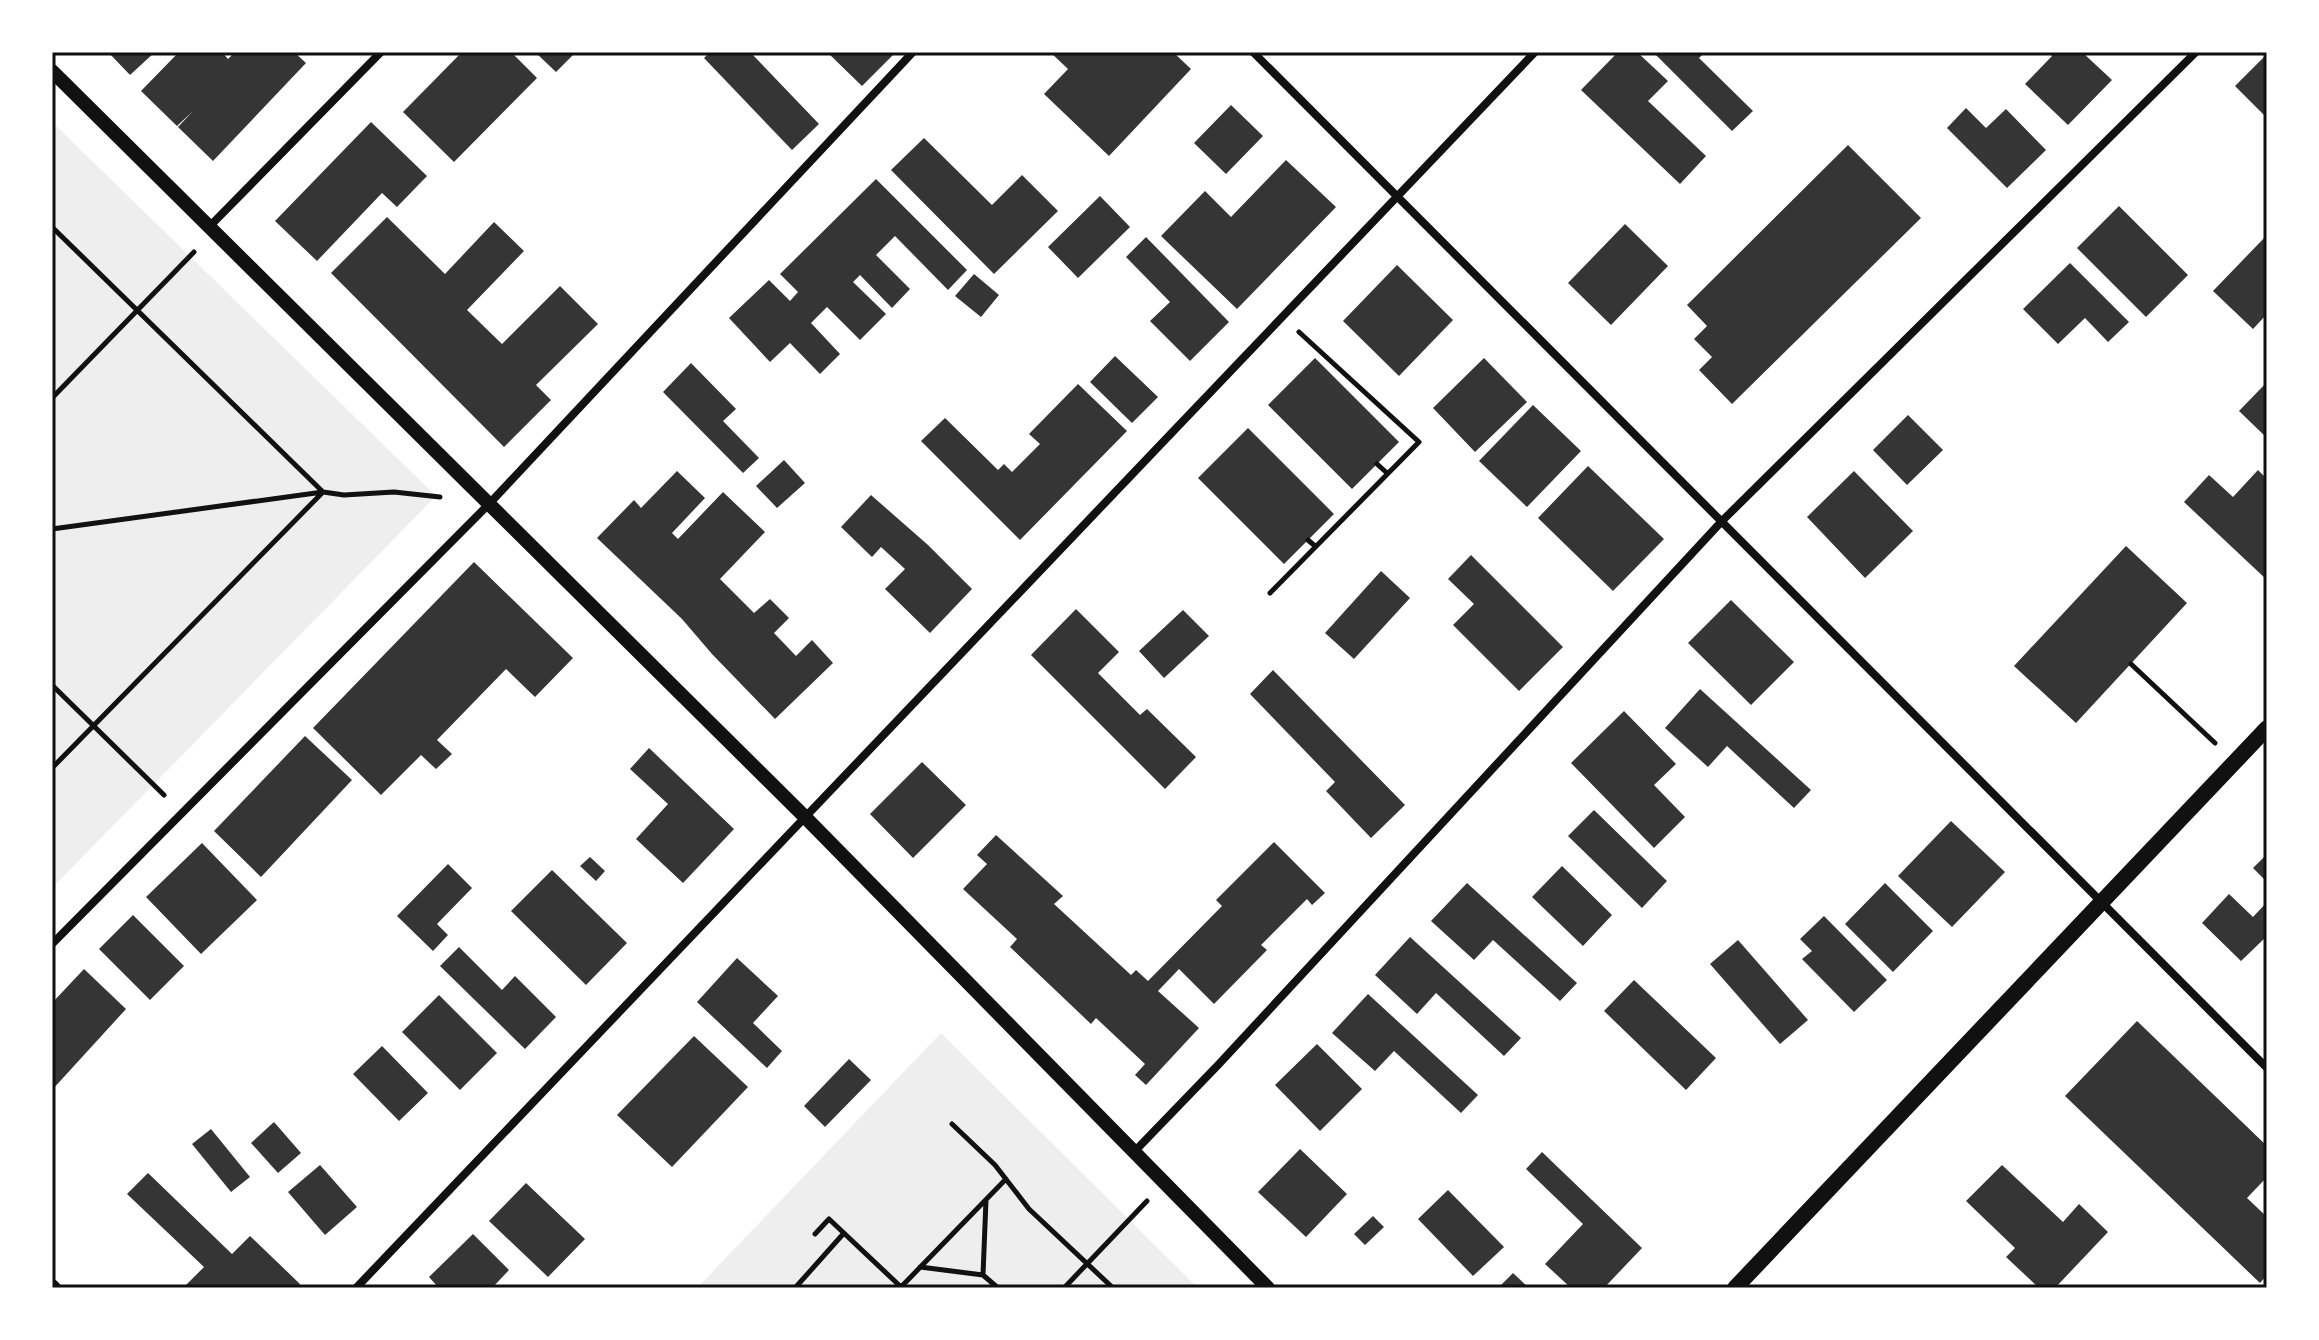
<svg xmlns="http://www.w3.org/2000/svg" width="2319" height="1340" font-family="'DM Sans',sans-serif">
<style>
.green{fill:#eee}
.building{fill:#353535}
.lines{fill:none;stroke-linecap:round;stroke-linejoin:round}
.path{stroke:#111;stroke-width:5}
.minor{stroke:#111;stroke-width:8}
.tertiary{stroke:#111;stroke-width:14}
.secondary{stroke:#111;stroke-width:16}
.neatline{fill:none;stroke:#111;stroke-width:3}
</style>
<rect width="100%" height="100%" fill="#fff"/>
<path class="green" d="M 52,122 L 436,496 L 52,888 Z
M 941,1033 L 1198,1288 L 697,1288 Z"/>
<path class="building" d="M 108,52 L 155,52 L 130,75 Z
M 179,52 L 222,52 L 228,59 L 235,52 L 294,52 L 306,63 L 213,161 L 178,127 L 193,111 L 177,126 L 141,91 Z
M 462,52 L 511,52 L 537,78 L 454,162 L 403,112 Z
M 535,52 L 576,52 L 556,72 Z
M 710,52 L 750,52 L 819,124 L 792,150 L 704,58 Z
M 827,52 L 896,52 L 862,86 Z
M 1050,52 L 1173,52 L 1191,69 L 1109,156 L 1044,94 L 1068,69 Z
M 1618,52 L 1637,52 L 1668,81 L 1648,101 L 1706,156 L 1680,184 L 1581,90 Z
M 1653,52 L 1705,52 L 1699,58 L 1753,111 L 1732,131 Z
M 2048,52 L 2082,52 L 2112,80 L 2068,125 L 2025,84 L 2052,56 Z
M 2267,54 L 2267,118 L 2235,86 Z
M 1231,105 L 1263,136 L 1226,174 L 1194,143 Z
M 1966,108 L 1986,128 L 2006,109 L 2046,150 L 2007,188 L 1947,128 Z
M 371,122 L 427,176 L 397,207 L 382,193 L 317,261 L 275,221 Z
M 924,138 L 992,205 L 1022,175 L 1058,211 L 994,274 L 891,170 Z
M 1848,145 L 1921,218 L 1732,404 L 1699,370 L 1712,357 L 1694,339 L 1707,326 L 1687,305 Z
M 1286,160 L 1336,207 L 1237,309 L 1161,236 L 1205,191 L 1231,217 Z
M 876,179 L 967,270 L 948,290 L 895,236 L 876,255 L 910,289 L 892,308 L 860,275 L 853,282 L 886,314 L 860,340 L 827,307 L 811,323 L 840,354 L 820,374 L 790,343 L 770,362 L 729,318 L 769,280 L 790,301 L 798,292 L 780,274 Z
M 1100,196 L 1130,227 L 1078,278 L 1048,247 Z
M 2119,206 L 2188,275 L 2146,317 L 2077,248 Z
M 387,217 L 445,274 L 494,222 L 524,251 L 467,310 L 502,344 L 560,286 L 598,324 L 536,385 L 551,400 L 504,447 L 331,273 Z
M 1625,224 L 1668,266 L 1611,325 L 1568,283 Z
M 2267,235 L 2267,314 L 2253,329 L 2213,291 Z
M 1146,237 L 1229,322 L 1190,361 L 1150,321 L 1170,302 L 1126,257 Z
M 2070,263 L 2129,322 L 2108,342 L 2085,318 L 2058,344 L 2023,309 Z
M 1397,265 L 1453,320 L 1399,376 L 1343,321 Z
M 974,274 L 999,295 L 981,317 L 955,296 Z
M 1115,356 L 1158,397 L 1132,423 L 1090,382 Z
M 1315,358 L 1399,442 L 1352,489 L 1268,405 Z
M 1484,358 L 1527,402 L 1475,452 L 1433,408 Z
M 691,363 L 736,409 L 723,421 L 759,458 L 743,473 L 663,392 Z
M 2267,382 L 2267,438 L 2239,411 Z
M 1078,384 L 1127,431 L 1020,540 L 921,441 L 945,418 L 998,470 L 1004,464 L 1012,472 L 1040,444 L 1029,434 Z
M 1533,405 L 1581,451 L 1527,507 L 1479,461 Z
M 1908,415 L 1943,450 L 1907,485 L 1873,450 Z
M 1248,428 L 1334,514 L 1284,564 L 1198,478 Z
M 784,460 L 805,483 L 777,508 L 756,486 Z
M 1588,466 L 1664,539 L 1613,591 L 1538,518 Z
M 2258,470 L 2267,479 L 2267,580 L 2184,502 L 2209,475 L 2233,497 Z
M 677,471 L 705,498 L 672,533 L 678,539 L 723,492 L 765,532 L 720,579 L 754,613 L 770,599 L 789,618 L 774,633 L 796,656 L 812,640 L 833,663 L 775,719 L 712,654 L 682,619 L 597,538 L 634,500 L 641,508 Z
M 1854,471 L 1913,531 L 1865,578 L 1807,517 Z
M 871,495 L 928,545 L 972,589 L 930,633 L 885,589 L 905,569 L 881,547 L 872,557 L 841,527 Z
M 2126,546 L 2187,603 L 2076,723 L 2014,666 Z
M 1471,555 L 1563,647 L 1519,691 L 1453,625 L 1474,604 L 1448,579 Z
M 474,562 L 573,658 L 535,697 L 506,669 L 437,740 L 452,754 L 436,769 L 421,755 L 381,795 L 313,728 Z
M 1381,571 L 1410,598 L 1354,659 L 1325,633 Z
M 1731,600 L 1794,662 L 1751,705 L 1688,643 Z
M 1076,609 L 1119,652 L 1098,673 L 1140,715 L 1147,709 L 1196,757 L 1165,789 L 1031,655 Z
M 1183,610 L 1209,636 L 1164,678 L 1139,651 Z
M 1273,670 L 1405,805 L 1371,838 L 1326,791 L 1335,782 L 1250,694 Z
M 1700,689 L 1811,790 L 1794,808 L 1727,746 L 1708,767 L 1665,728 Z
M 1624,711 L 1676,764 L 1654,785 L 1685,817 L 1654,848 L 1571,763 Z
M 305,736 L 352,780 L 261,877 L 214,831 Z
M 649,748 L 734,829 L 683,883 L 636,839 L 668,804 L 630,769 Z
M 922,762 L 966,805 L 913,858 L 870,814 Z
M 1594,810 L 1667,881 L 1642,908 L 1568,836 Z
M 1951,821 L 2005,872 L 1952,927 L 1898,876 Z
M 996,835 L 1063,896 L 1054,904 L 1131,975 L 1136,970 L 1148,981 L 1222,906 L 1216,900 L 1274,842 L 1325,893 L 1312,905 L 1307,899 L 1261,945 L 1267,950 L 1214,1004 L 1179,969 L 1158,991 L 1199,1028 L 1146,1085 L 1135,1075 L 1145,1064 L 1096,1018 L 1091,1024 L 1010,947 L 1017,939 L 963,889 L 987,864 L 977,855 Z
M 202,843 L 257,900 L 201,954 L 146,897 Z
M 2267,854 L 2267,882 L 2253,868 Z
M 590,857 L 605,871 L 596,881 L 580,866 Z
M 448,864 L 472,888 L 437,924 L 448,935 L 433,951 L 397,916 Z
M 1562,866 L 1612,915 L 1583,946 L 1532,897 Z
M 552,870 L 627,943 L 586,985 L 511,911 Z
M 1467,883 L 1577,983 L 1560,1001 L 1493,940 L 1474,960 L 1431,921 Z
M 1885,883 L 1933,931 L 1893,972 L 1845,924 Z
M 2229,894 L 2253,917 L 2267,902 L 2267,936 L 2241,961 L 2202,923 Z
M 133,915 L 184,966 L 150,1000 L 99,949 Z
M 1824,916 L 1887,980 L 1854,1012 L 1802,959 L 1812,951 L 1800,939 Z
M 1410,937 L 1521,1038 L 1504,1056 L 1436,993 L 1417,1014 L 1375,975 Z
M 1738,940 L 1808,1020 L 1780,1044 L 1710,964 Z
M 459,947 L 502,990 L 515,976 L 556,1017 L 525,1049 L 440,966 Z
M 737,958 L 778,996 L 753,1023 L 782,1051 L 767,1068 L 697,1002 Z
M 84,969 L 126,1009 L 52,1090 L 52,1003 Z
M 1634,980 L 1716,1058 L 1686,1090 L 1604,1011 Z
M 1368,994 L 1478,1095 L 1461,1113 L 1394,1051 L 1375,1071 L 1332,1033 Z
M 439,995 L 497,1053 L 460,1090 L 402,1032 Z
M 2137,1021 L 2267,1146 L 2267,1177 L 2247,1198 L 2267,1217 L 2267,1275 L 2260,1283 L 2065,1096 Z
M 694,1036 L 748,1087 L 672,1167 L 617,1115 Z
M 1317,1044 L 1362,1089 L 1320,1131 L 1275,1085 Z
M 382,1046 L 428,1093 L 399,1121 L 353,1074 Z
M 849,1059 L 871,1080 L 825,1127 L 804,1106 Z
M 274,1122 L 301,1153 L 278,1173 L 251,1143 Z
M 211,1129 L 250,1177 L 231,1192 L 192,1144 Z
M 1300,1149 L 1347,1194 L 1306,1237 L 1258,1192 Z
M 1542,1152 L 1642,1248 L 1604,1288 L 1571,1288 L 1545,1264 L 1583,1224 L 1526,1169 Z
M 320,1165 L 357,1207 L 325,1235 L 288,1192 Z
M 2002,1165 L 2063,1222 L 2079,1204 L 2108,1232 L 2055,1288 L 2039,1288 L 2006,1257 L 2015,1248 L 1966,1201 Z
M 148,1173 L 232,1254 L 250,1236 L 300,1284 L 296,1288 L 183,1288 L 204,1267 L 127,1194 Z
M 526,1183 L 585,1239 L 548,1277 L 489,1221 Z
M 1448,1190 L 1504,1247 L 1473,1276 L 1418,1219 Z
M 1373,1216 L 1384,1227 L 1365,1245 L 1354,1234 Z
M 473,1234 L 509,1270 L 492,1288 L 439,1288 L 429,1277 Z
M 1513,1273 L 1529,1288 L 1498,1288 Z"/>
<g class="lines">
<path class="path" d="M 52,227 L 323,492 L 52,768
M 52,398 L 194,252
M 1377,464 L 1387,473
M 52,529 L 323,492 L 344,495 L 394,492 L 440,497
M 1308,540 L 1315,546
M 1270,593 L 1419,442 L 1299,332
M 2131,664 L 2215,743
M 52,685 L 164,795
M 952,1124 L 995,1165 L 1029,1209 L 1113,1288
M 815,1234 L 829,1219 L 901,1287 L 1006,1179
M 920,1267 L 983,1275 L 986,1200
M 983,1275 L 998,1288
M 795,1288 L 844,1233
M 1064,1288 L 1147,1201"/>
<path class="minor" d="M 1253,52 L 2267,1068
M 209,227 L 381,52
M 52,944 L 489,504 L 913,52
M 1134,1152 L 1219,1064 L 1722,521 L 2196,52
M 356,1288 L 1535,52"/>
<path class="tertiary" d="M 52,71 L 805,817 L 1268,1288
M 52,1286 L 54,1288"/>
<path class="secondary" d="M 1735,1288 L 2267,728"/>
</g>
<rect width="2319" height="1340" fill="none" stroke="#ffffff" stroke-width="108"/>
<rect x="54" y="54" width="2211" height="1232" class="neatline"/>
</svg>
